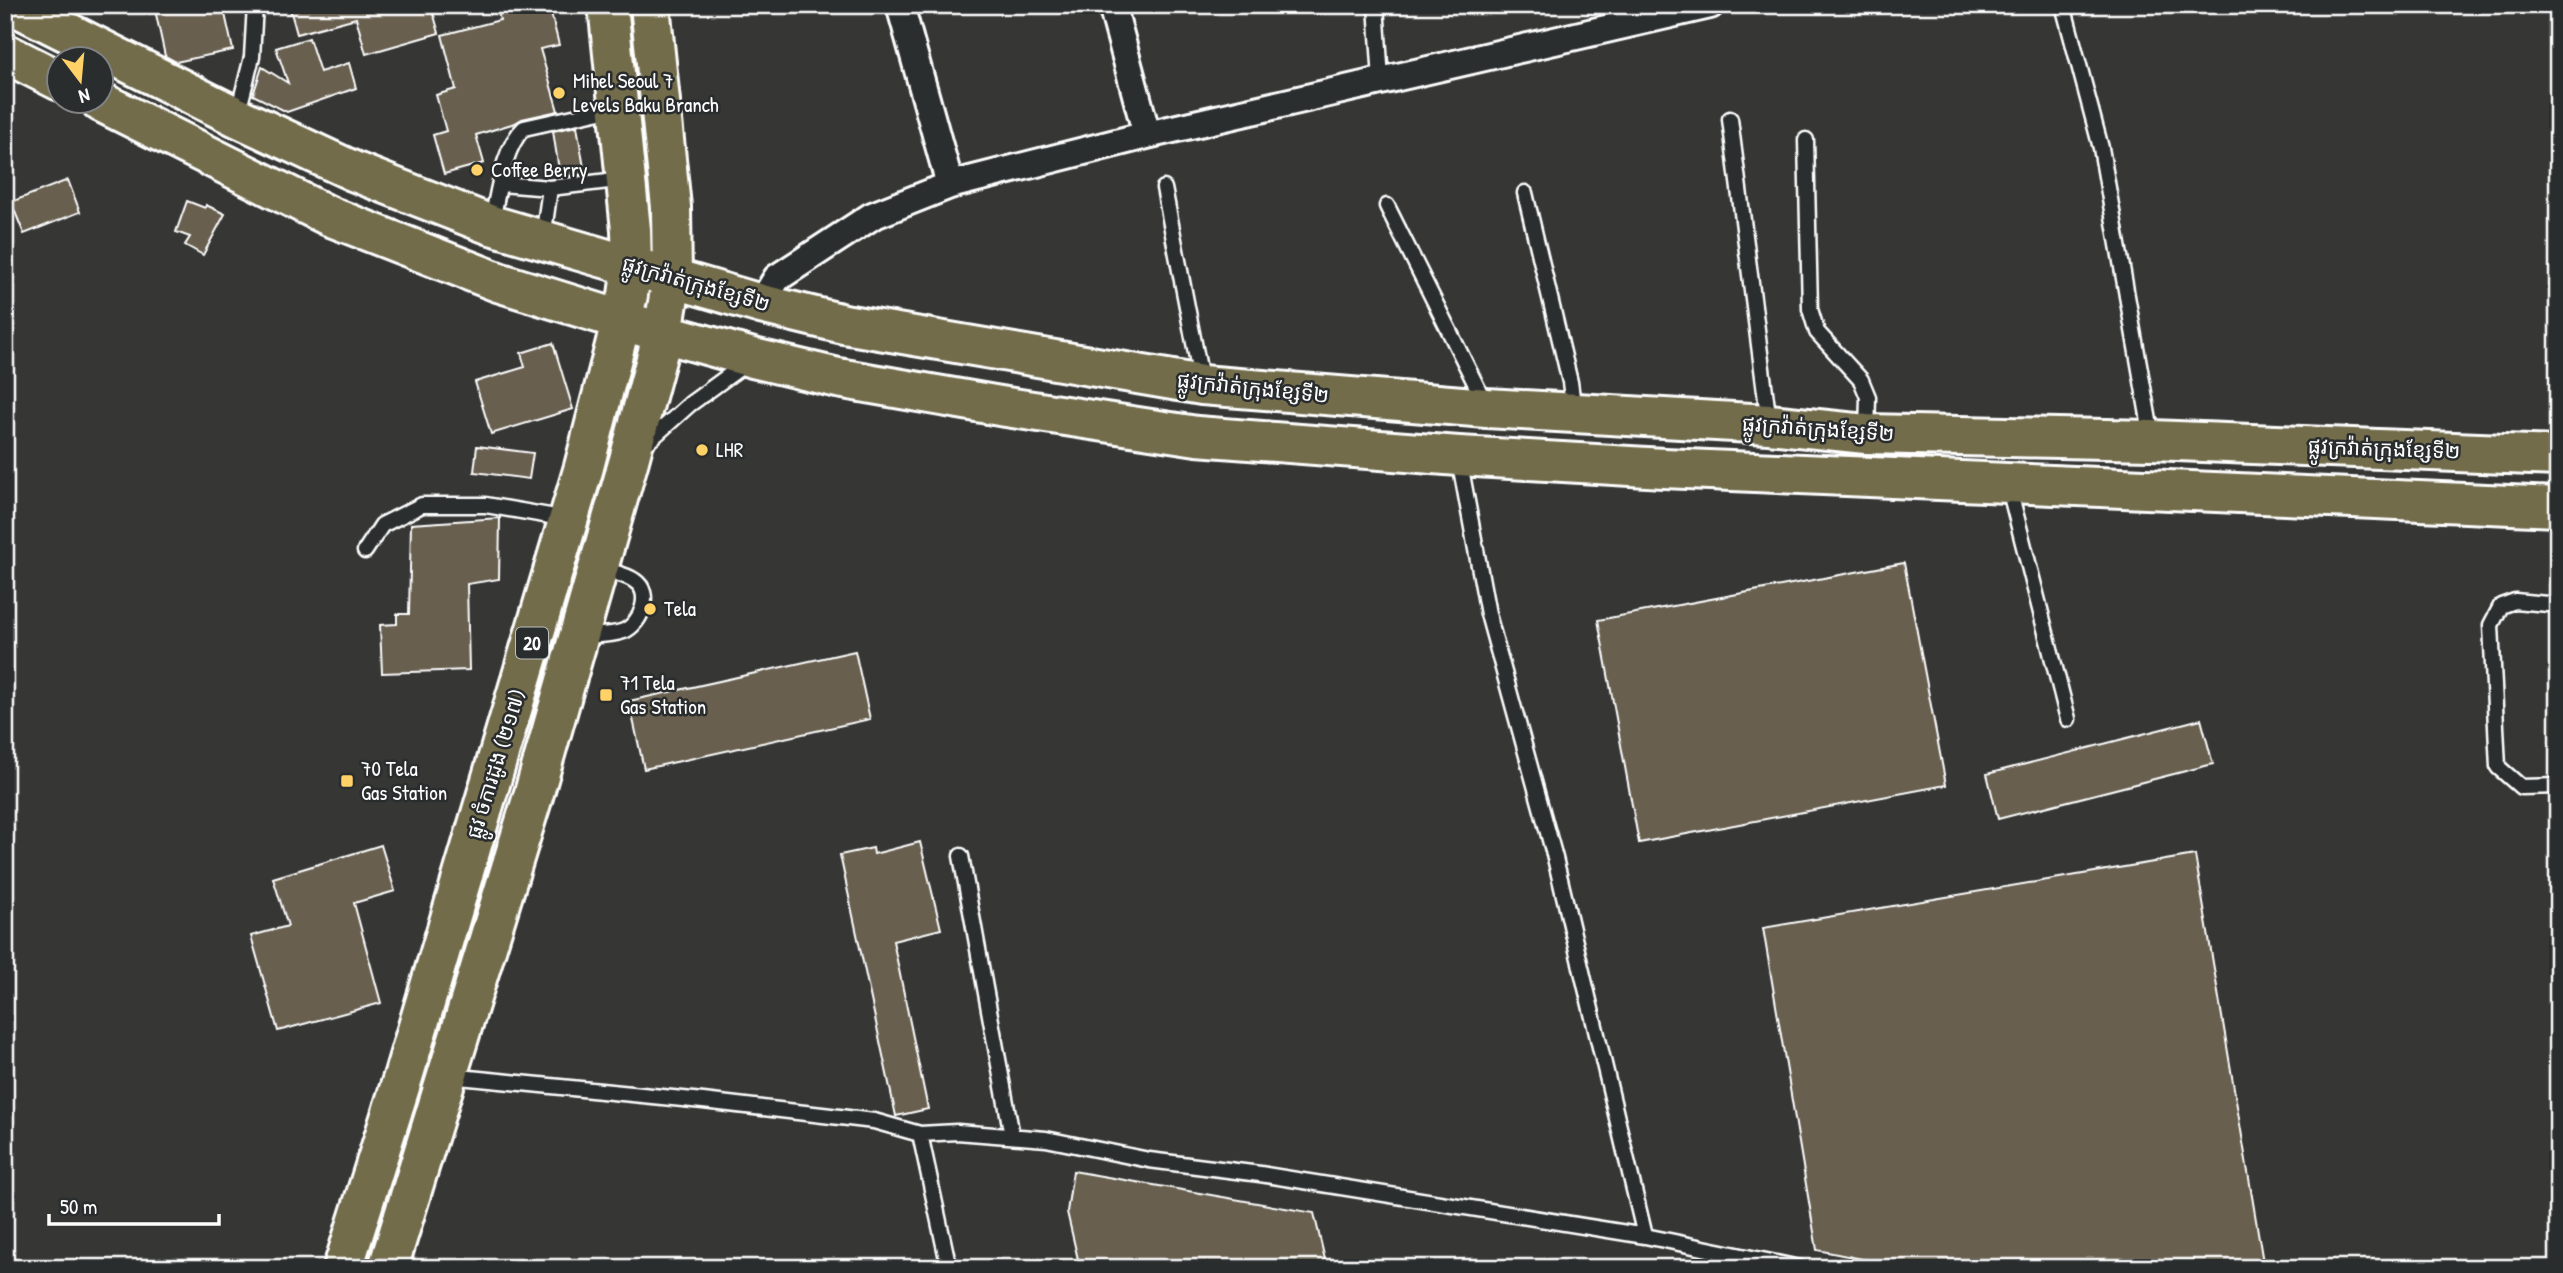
<svg xmlns="http://www.w3.org/2000/svg" width="2563" height="1273" font-family="'Patrick Hand','Noto Sans Khmer',sans-serif">
<style>
.lines{fill:none;stroke-linecap:round;stroke-linejoin:round}
.stream{stroke:#94a2aa;stroke-width:7}
.building{fill:#675f4f;stroke:#fff;stroke-width:2}
.service-casing{stroke:#fff;stroke-width:19}
.minor-casing{stroke:#fff;stroke-width:32}
.primary-casing{stroke:#fff;stroke-width:44}
.service{stroke:#2a2d2e;stroke-width:14}
.minor{stroke:#2a2d2e;stroke-width:26}
.primary{stroke:#726c4b;stroke-width:38}
.poi-dot{fill:#ffd166;stroke:#2a2d2e;stroke-width:2.5}
.labels{text-anchor:middle;stroke-width:5;stroke-linejoin:round;paint-order:stroke}
.shield{fill:#2a2d2e;stroke:#bfc0c0;stroke-width:2}
.shield-label{font-size:19px;font-weight:bold;fill:#fff}
.poi-label{font-size:21px;fill:#fff;stroke:#2a2d2e;text-anchor:start}
.street-label{font-size:21px;fill:#fff;stroke:#2a2d2e}
</style>
<rect width="100%" height="100%" fill="#363735"/>
<filter id="ink" filterUnits="userSpaceOnUse"><feTurbulence type="fractalNoise" baseFrequency=".0143" numOctaves="2"/><feDisplacementMap in="SourceGraphic" scale="14" xChannelSelector="R" yChannelSelector="G"/><feConvolveMatrix kernelMatrix="1 2 1 2 8 2 1 2 1" color-interpolation-filters="sRGB"/></filter>
<g filter="url(#ink)">
<g class="lines">
<path class="stream" d="M 1667,1266 L 1679,1268"/>
</g>
<path class="building" d="M 154,5 L 223,5 L 233,50 L 176,62 L 165,56 Z
M 289,5 L 431,5 L 439,33 L 366,54 L 356,18 L 297,34 Z
M 496,5 L 549,5 L 559,45 L 540,49 L 558,111 L 522,119 L 515,123 L 476,135 L 484,163 L 444,174 L 433,135 L 446,131 L 436,95 L 456,89 L 442,35 L 500,20 Z
M 309,38 L 320,72 L 349,63 L 356,88 L 287,112 L 253,95 L 262,67 L 288,83 L 276,48 Z
M 577,126 L 585,174 L 560,177 L 553,131 Z
M 68,180 L 80,212 L 24,234 L 11,202 Z
M 187,201 L 205,208 L 206,205 L 225,214 L 203,255 L 185,245 L 190,237 L 176,232 Z
M 553,343 L 573,409 L 491,434 L 475,382 L 525,367 L 521,353 Z
M 477,446 L 533,453 L 529,479 L 474,472 Z
M 500,518 L 499,579 L 467,584 L 469,670 L 382,673 L 380,625 L 397,624 L 397,614 L 409,614 L 411,524 Z
M 1904,563 L 1946,785 L 1639,843 L 1598,620 Z
M 855,651 L 870,719 L 644,769 L 629,701 Z
M 2201,719 L 2213,764 L 1998,819 L 1987,774 Z
M 920,842 L 941,929 L 893,941 L 928,1109 L 896,1116 L 840,855 L 873,848 L 874,854 Z
M 381,845 L 395,891 L 354,903 L 381,1003 L 278,1031 L 251,936 L 288,926 L 273,878 Z
M 2195,855 L 2264,1268 L 1907,1268 L 1817,1250 L 1763,928 Z
M 1073,1171 L 1314,1213 L 1327,1268 L 1080,1268 L 1067,1212 Z"/>
<g class="lines">
<g class="service-casing">
<path id="service" d="M 1376,5 L 1381,80
M 2063,5 L 2101,148 L 2152,438
M 237,116 L 252,57 L 255,5
M 1730,119 L 1769,423
M 1806,140 L 1810,309 L 1817,332 L 1861,380 L 1868,397 L 1867,433
M 501,184 L 550,188 L 625,179
M 1164,188 L 1202,384
M 1525,193 L 1570,382 L 1574,412
M 1387,206 L 1485,403
M 491,225 C 498,196 502,149 524,128 L 618,107
M 543,238 L 550,188
M 642,447 L 690,404 L 749,361
M 1459,458 L 1488,614 L 1555,858 L 1645,1236
M 2008,484 L 2068,719
M 365,551 L 382,525 L 422,505 L 486,505 L 567,519
M 2558,605 L 2515,601 L 2501,606 L 2491,625 L 2498,767 L 2521,787 L 2558,786
M 580,636 C 594,635 611,636 624,631 C 641,624 653,593 635,581 C 626,574 610,572 599,568
M 961,856 L 1012,1136
M 449,1076 L 703,1101 L 874,1121 L 920,1134 L 957,1132 L 1046,1139 L 1149,1160 L 1260,1174 L 1645,1236 L 1800,1268
M 920,1134 L 949,1268"/>
</g>
<g class="minor-casing">
<path id="minor" d="M 900,5 L 950,185
M 1112,5 L 1147,135
M 761,304 L 777,278 L 872,216 L 950,185 L 1147,135 L 1710,5"/>
</g>
<g class="primary-casing">
<path id="primary" d="M 13,5 L 237,117 L 353,171 L 491,225 L 761,304 L 844,324 L 1202,385 L 1487,408 L 1769,424 L 1866,434 L 2152,440 L 2558,456
M 5,53 L 60,81
M 101,102 L 329,216 L 498,282 L 663,333 L 753,358 L 838,378 L 1000,406 L 1197,436 L 1459,456 L 1664,468 L 2558,507
M 343,1268 L 404,1074 L 584,467 L 628,295 L 632,266 L 631,230 L 608,5
M 388,1268 L 534,793 L 629,460 L 663,333 L 672,278 L 671,207 L 650,5"/>
</g>
<use href="#service" class="service"/>
<use href="#minor" class="minor"/>
<use href="#primary" class="primary"/>
</g>
</g>
<g class="poi-dot">
<circle cx="559" cy="93" r="7"/>
<circle cx="477" cy="170" r="7"/>
<circle cx="702" cy="450" r="7"/>
<circle cx="650" cy="609" r="7"/>
<rect x="599" y="688" width="14" height="14" rx="3.5"/>
<rect x="340" y="774" width="14" height="14" rx="3.5"/>
</g>
<g class="labels">
<rect class="shield" x="516" y="627.5" width="32" height="31" rx="5"/>
<g class="shield-label">
<text x="532" y="650">20</text>
</g>
<g class="poi-label">
<text x="573" y="88">Mihel Seoul 7<tspan x="573" dy="24">Levels Baku Branch</tspan></text>
<text x="491" y="177">Coffee Berry</text>
<text x="716" y="457">LHR</text>
<text x="664" y="616">Tela</text>
<text x="620" y="690">71 Tela<tspan x="620" dy="24">Gas Station</tspan></text>
<text x="361" y="776">70 Tela<tspan x="361" dy="24">Gas Station</tspan></text>
</g>
<g class="street-label">
<text transform="translate(696 284) rotate(16)" y="7">ផ្លូវក្រវ៉ាត់ក្រុងខ្សែទី២</text>
<text transform="translate(1253 388) rotate(6)" y="7">ផ្លូវក្រវ៉ាត់ក្រុងខ្សែទី២</text>
<text transform="translate(1818 429) rotate(4)" y="7">ផ្លូវក្រវ៉ាត់ក្រុងខ្សែទី២</text>
<text transform="translate(2384 449) rotate(2)" y="7">ផ្លូវក្រវ៉ាត់ក្រុងខ្សែទី២</text>
<text transform="translate(496 764) rotate(-73)" y="7">ផ្លូវ ចំការដូង (២១៧)</text>
</g>
</g>
<rect width="2563" height="1273" fill="none" stroke="#2a2d2e" stroke-width="28"/>
<rect x="14" y="14" width="2535" height="1245" fill="none" stroke="#fff" stroke-width="2.5" filter="url(#ink)"/>
<g transform="translate(80 80) rotate(164)"><circle r="33" fill="#2a2d2e" stroke="#7f8182" stroke-width="2"/>
<path d="M0-5L12 26L0 18L-12 26Z" fill="#ffd166"/>
<text y="-10" font-size="19" font-weight="bold" text-anchor="middle" fill="#ffffff">N</text>
</g>
<path d="M49 1214v10h170v-10" fill="none" stroke="#ffffff" stroke-width="3.5"/>
<text x="60" y="1214" font-size="21" fill="#ffffff" stroke="#2a2d2e" stroke-width="5" paint-order="stroke">50 m</text>
</svg>
